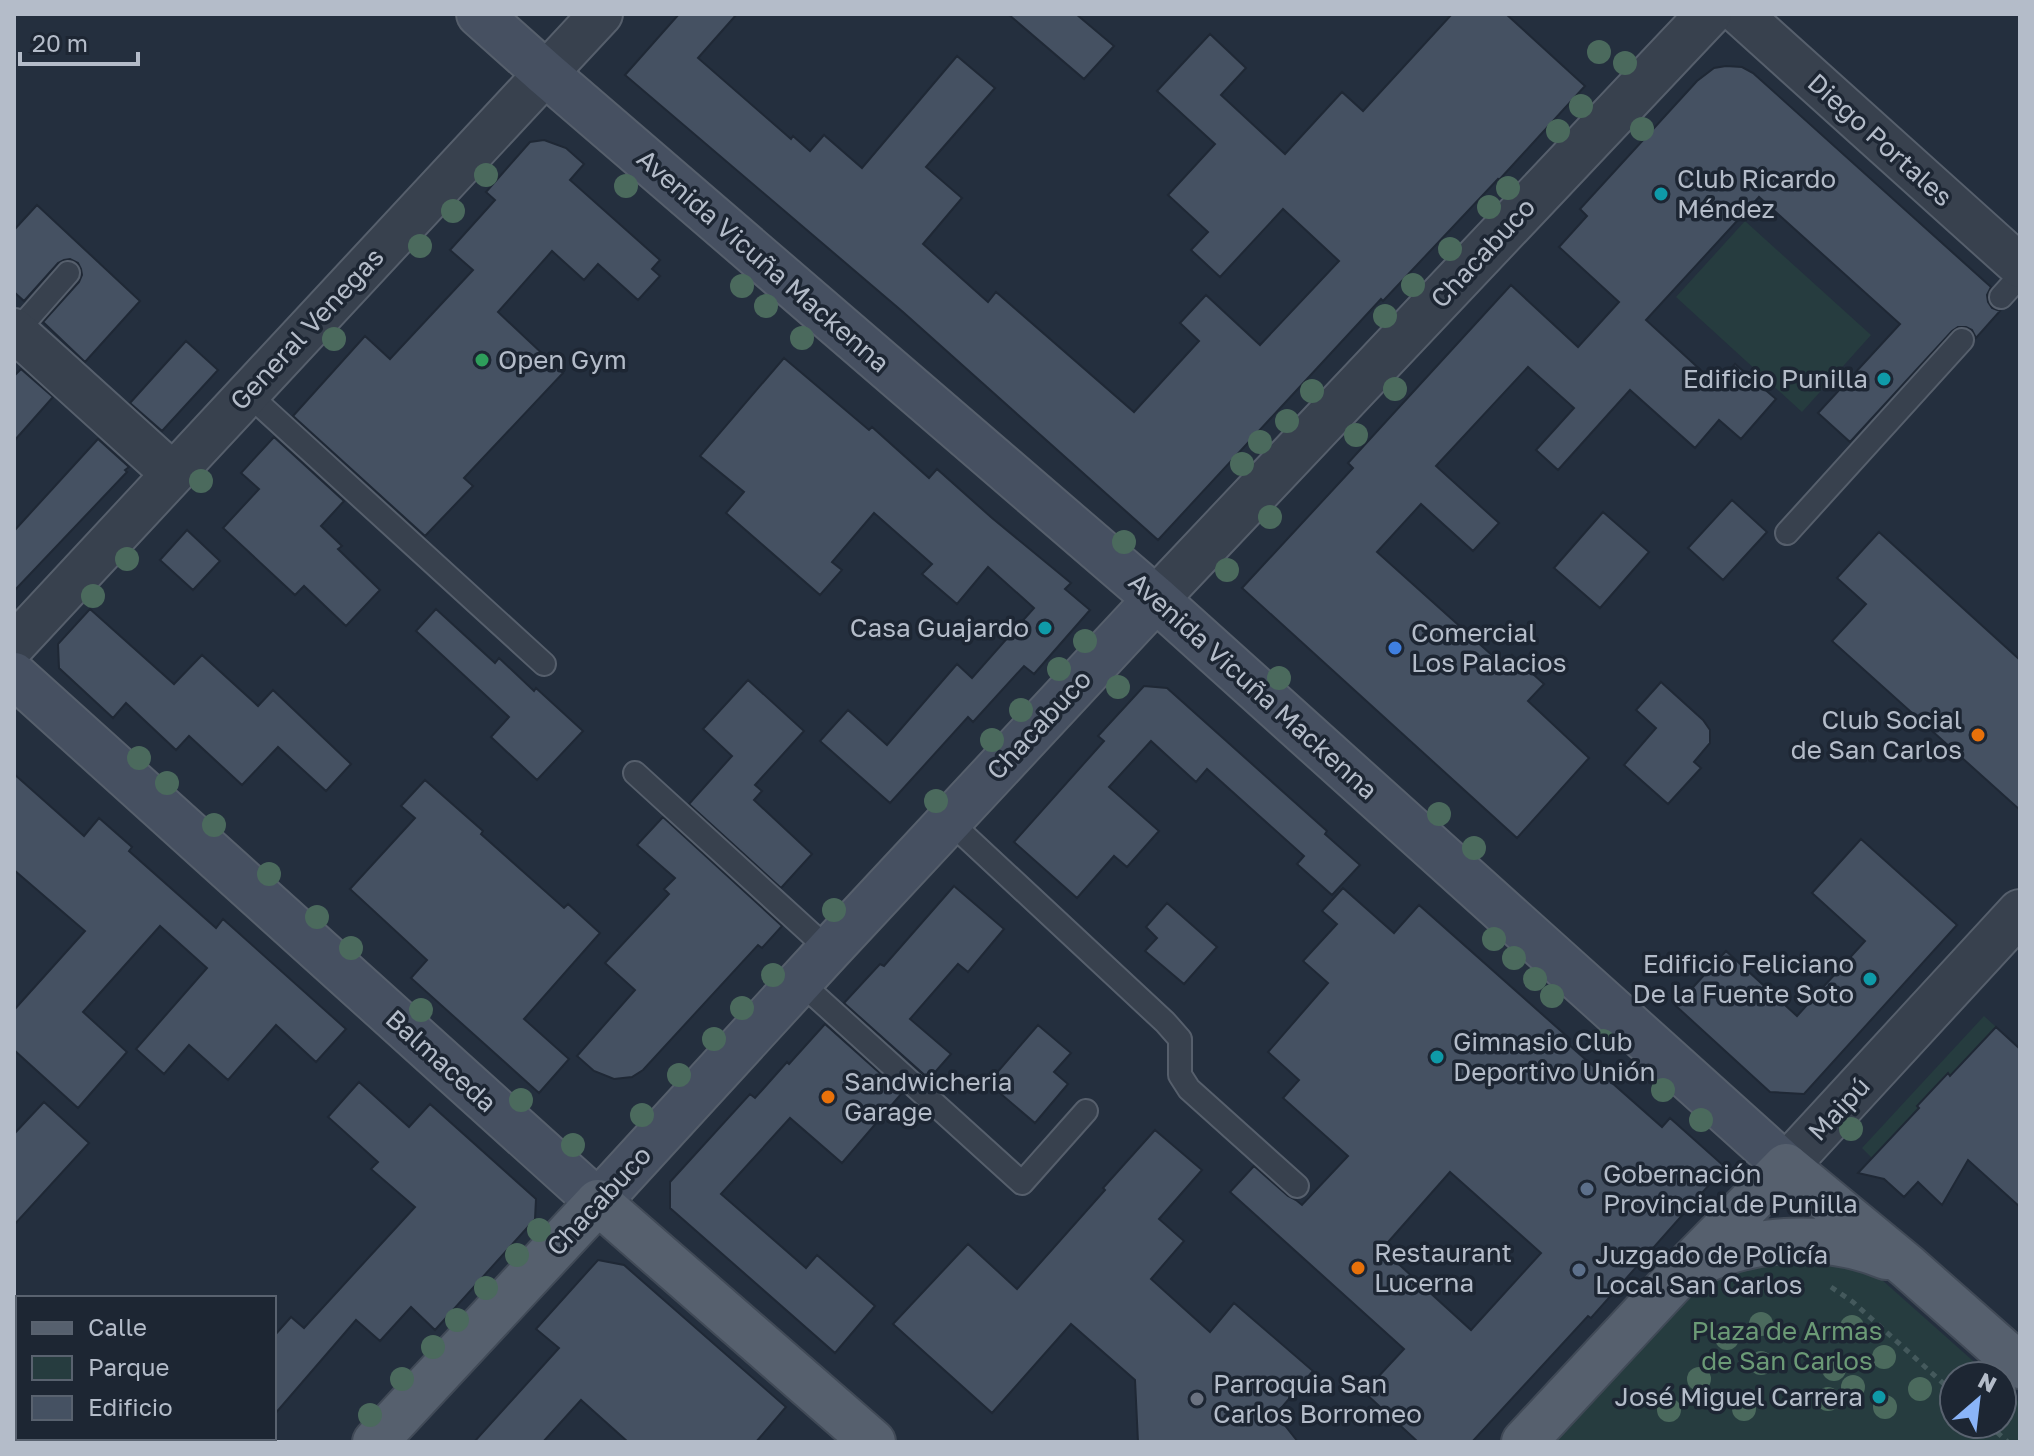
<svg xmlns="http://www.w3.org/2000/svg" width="2034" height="1456" font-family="'Golos Text',sans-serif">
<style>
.green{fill:#263c3f}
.building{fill:#455162;stroke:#1f2835;stroke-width:2;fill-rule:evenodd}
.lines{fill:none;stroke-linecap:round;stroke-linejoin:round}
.service-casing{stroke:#565f6c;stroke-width:26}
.minor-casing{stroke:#565f6c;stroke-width:46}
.tertiary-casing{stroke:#565f6c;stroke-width:48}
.secondary-casing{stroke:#565f6c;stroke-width:48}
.primary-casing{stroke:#414a57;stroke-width:48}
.path{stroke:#44595c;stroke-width:5;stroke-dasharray:6 6;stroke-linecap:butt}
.service{stroke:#38414e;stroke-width:22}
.minor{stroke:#38414e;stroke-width:42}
.tertiary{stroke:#38414e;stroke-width:44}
.secondary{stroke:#465061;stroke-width:44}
.primary{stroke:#56606e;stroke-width:44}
.tree{fill:#4b6a5d}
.culture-dot{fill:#0f9aa8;stroke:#1d2633;stroke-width:3}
.leisure-dot{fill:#2e9e5b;stroke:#1d2633;stroke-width:3}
.shop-dot{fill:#3f7fe0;stroke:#1d2633;stroke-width:3}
.food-dot{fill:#e8710a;stroke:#1d2633;stroke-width:3}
.service-dot{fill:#5c6f8a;stroke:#1d2633;stroke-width:3}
.worship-dot{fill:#6b7280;stroke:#1d2633;stroke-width:3}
.labels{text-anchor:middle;stroke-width:7;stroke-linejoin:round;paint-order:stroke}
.street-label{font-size:26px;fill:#b4bcc9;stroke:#1d2633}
.poi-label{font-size:26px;fill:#b4bcc9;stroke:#1d2633;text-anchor:start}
.park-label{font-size:26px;fill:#6b9a76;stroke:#1d2633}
</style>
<rect width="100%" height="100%" fill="#242f3e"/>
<path class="green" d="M 1745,221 L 1871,335 L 1802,412 L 1676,297 Z
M 1984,1016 L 1996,1027 L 1950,1075 L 1948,1073 L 1918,1106 L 1921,1110 L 1901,1127 L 1872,1158 L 1862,1148 Z
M 1736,1260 L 1863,1263 L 1990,1376 L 1954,1376 L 1954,1424 L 2002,1424 L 2002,1387 L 2020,1403 L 2020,1442 L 1555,1442 L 1696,1289 L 1715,1274 Z"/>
<path class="building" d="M 679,14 L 737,14 L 698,58 L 791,139 L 793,136 L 810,151 L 824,135 L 862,168 L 957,56 L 995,88 L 926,167 L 962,198 L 923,244 L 988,302 L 996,292 L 1134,412 L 1199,341 L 1180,323 L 1206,295 L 1260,345 L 1339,261 L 1283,209 L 1220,277 L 1191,250 L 1208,232 L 1168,195 L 1215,144 L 1157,91 L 1210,34 L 1246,68 L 1221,95 L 1285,154 L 1342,92 L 1363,111 L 1452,14 L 1506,14 L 1585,86 L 1499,180 L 1498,179 L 1383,301 L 1381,299 L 1158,540 L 903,312 L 625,75 Z
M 1008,14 L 1076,14 L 1114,46 L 1084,79 Z
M 1726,66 L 1742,67 L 1753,73 L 1991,287 L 1987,295 L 1988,302 L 1992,308 L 2000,311 L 1976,338 L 1972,330 L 1966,327 L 1958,327 L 1952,331 L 1850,442 L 1818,413 L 1900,324 L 1759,197 L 1646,320 L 1717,385 L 1735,364 L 1776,399 L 1741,439 L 1719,420 L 1695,448 L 1630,390 L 1558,470 L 1536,450 L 1574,408 L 1528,367 L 1436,466 L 1499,523 L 1473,551 L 1421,504 L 1377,552 L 1503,665 L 1512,655 L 1544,684 L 1528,701 L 1589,758 L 1517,838 L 1242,588 L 1353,468 L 1348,463 L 1511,285 L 1578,347 L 1619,302 L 1559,247 L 1587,216 L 1580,209 L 1697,81 L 1714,68 Z
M 544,140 L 566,148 L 584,164 L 570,180 L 660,260 L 652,269 L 660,276 L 638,300 L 598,264 L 584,280 L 552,251 L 498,312 L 563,373 L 464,478 L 473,486 L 425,536 L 293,416 L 365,336 L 390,359 L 473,270 L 450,250 L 495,200 L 486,192 L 530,142 Z
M 37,205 L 140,301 L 85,362 L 43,322 L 79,282 L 82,275 L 81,269 L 78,263 L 70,259 L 64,260 L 58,263 L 24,301 L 14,292 L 14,230 Z
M 186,341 L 218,370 L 162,431 L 130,403 Z
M 784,358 L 869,430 L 872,427 L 929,478 L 937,469 L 992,518 L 1071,583 L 1065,589 L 1090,610 L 1034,674 L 1024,666 L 973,722 L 968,717 L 890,803 L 820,741 L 848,710 L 887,745 L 957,664 L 972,678 L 1034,608 L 988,567 L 957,604 L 922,574 L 932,564 L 874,513 L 832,562 L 842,570 L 820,595 L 726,513 L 744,492 L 700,456 Z
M 21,369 L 53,397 L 14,441 L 14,376 Z
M 274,437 L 344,501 L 321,526 L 342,546 L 338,549 L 380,590 L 346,626 L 304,586 L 295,595 L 223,528 L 259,489 L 241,473 Z
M 98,439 L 129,467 L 125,470 L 127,472 L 14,591 L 14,531 Z
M 1732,500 L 1767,532 L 1723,580 L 1688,548 Z
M 1603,512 L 1649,552 L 1600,608 L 1554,568 Z
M 187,530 L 220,561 L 193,590 L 160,560 Z
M 1879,532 L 2020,660 L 2020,810 L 1832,641 L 1866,604 L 1837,578 Z
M 90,609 L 174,684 L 202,655 L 258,706 L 273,690 L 351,764 L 326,791 L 278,747 L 242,785 L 189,736 L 176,750 L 126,703 L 113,718 L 59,668 L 58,644 Z
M 436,609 L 495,663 L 499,658 L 534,691 L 536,688 L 583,731 L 537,780 L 491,737 L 509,717 L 416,631 Z
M 748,680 L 804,731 L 755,785 L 762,791 L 754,800 L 812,854 L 781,888 L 689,804 L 732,756 L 703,729 Z
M 1661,682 L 1703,720 L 1710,730 L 1710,743 L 1694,762 L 1701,768 L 1668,804 L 1624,765 L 1656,728 L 1636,710 Z
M 1144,686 L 1167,688 L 1327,831 L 1325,834 L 1360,865 L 1332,895 L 1297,864 L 1304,856 L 1207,769 L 1196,782 L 1151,741 L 1109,787 L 1159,831 L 1127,867 L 1114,856 L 1077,898 L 1014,842 L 1104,741 L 1098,736 Z
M 14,774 L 84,836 L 99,818 L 132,847 L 129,851 L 216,928 L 223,919 L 346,1029 L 316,1062 L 276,1025 L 228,1080 L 189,1045 L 164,1074 L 136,1049 L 207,968 L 160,926 L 83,1012 L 127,1052 L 78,1108 L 14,1050 L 14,1010 L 85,931 L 14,870 Z
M 425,780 L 483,831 L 481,834 L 564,908 L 568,904 L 600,933 L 524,1019 L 569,1059 L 539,1093 L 411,978 L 427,960 L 350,889 L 415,818 L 401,806 Z
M 663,817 L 782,926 L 762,948 L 758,945 L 643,1070 L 632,1077 L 614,1079 L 594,1071 L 577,1056 L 635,990 L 605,963 L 669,894 L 664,889 L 675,878 L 637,845 Z
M 1861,839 L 1957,925 L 1804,1094 L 1770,1092 L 1676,1006 L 1726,951 L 1797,1016 L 1865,941 L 1812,893 Z
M 954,886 L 1004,929 L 968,972 L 958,964 L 910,1019 L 951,1054 L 929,1079 L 844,1003 L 880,964 L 884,966 Z
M 1343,888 L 1394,933 L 1419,905 L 1570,1039 L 1567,1043 L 1662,1127 L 1670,1118 L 1725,1167 L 1591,1318 L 1588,1316 L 1472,1442 L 1418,1442 L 1364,1392 L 1404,1349 L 1230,1192 L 1254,1166 L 1288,1196 L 1296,1200 L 1302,1205 L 1348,1156 L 1283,1098 L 1299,1080 L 1268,1052 L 1328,983 L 1303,961 L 1337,924 L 1322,911 ZM 1450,1172 L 1541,1253 L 1471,1330 L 1382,1249 Z
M 1167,903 L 1217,947 L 1184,984 L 1145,951 L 1157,938 L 1146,927 Z
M 825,1024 L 902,1093 L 842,1163 L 790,1118 L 721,1194 L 806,1268 L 817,1255 L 875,1306 L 835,1353 L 670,1208 L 670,1182 L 750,1094 L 755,1098 L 787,1062 L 789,1064 Z
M 1038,1025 L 1071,1053 L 1054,1072 L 1068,1084 L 1035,1123 L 988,1083 Z
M 1996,1027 L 2020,1049 L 2020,1207 L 1968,1160 L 1942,1205 L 1918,1182 L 1904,1197 L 1884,1179 L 1858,1173 L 1919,1108 L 1917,1106 L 1948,1073 L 1950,1076 Z
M 359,1082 L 409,1127 L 430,1104 L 536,1199 L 535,1219 L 435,1330 L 411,1307 L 380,1341 L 356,1320 L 274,1415 L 274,1336 L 291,1317 L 304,1328 L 415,1207 L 371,1169 L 378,1162 L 328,1117 Z
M 44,1102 L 89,1143 L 14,1225 L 14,1134 Z
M 1155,1130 L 1202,1170 L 1159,1219 L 1184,1241 L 1151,1279 L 1210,1332 L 1234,1303 L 1313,1371 L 1276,1414 L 1298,1442 L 1138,1442 L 1135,1380 L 1071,1324 L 992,1413 L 893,1324 L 968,1244 L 1017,1289 L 1105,1190 L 1103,1188 Z
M 598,1260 L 624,1265 L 786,1407 L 756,1442 L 628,1442 L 581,1400 L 543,1442 L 474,1442 L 559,1348 L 536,1329 Z"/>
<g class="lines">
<g class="service-casing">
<path id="service" d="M 2001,297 L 2020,276
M 16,332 L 68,273
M 247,393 L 544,664
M 1787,533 L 1962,340
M 635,773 L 829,950
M 949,821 L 1165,1022 L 1180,1039 L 1180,1075 L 1189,1089 L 1297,1186
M 800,982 L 1022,1183 L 1086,1111
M 14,1381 L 18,1376
M 175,1438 L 180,1442"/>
</g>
<g class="minor-casing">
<path id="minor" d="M 1740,14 L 2020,266
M 14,330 L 172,473
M 14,645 L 601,14"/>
</g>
<g class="tertiary-casing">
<path id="tertiary" d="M 1156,599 L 1709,14
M 1786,1166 L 2020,912"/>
</g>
<g class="secondary-casing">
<path id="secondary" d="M 479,14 L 545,73 L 1156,599 L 1786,1166
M 14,675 L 598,1202 L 829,950 L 1156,599"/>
</g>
<g class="primary-casing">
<path id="primary" d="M 1697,1264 C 1755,1236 1826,1232 1886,1257
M 375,1442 L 598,1202 L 873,1442
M 1524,1442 L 1683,1271 L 1786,1166 L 1907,1266 L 2020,1366"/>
</g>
<path class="path" d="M 1831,1287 L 1853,1302 L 1954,1393
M 1988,1424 L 2008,1442"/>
<use href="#service" class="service"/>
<use href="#minor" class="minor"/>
<use href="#tertiary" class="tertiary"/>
<use href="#secondary" class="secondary"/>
<use href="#primary" class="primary"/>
</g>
<g class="tree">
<circle cx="1599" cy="52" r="12"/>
<circle cx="1625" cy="63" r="12"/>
<circle cx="1581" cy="106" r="12"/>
<circle cx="1642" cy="129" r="12"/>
<circle cx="1558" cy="131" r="12"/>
<circle cx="486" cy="175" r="12"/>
<circle cx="626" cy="186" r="12"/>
<circle cx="1508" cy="188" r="12"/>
<circle cx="1489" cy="207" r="12"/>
<circle cx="453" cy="211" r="12"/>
<circle cx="420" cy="246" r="12"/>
<circle cx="1450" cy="249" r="12"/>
<circle cx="1413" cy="285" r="12"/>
<circle cx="742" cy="286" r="12"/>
<circle cx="766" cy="306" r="12"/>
<circle cx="1385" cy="316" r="12"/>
<circle cx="802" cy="338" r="12"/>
<circle cx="334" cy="339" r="12"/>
<circle cx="1395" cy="389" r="12"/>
<circle cx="1312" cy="391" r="12"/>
<circle cx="1287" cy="421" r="12"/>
<circle cx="1356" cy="435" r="12"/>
<circle cx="1260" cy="442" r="12"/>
<circle cx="1242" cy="464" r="12"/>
<circle cx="201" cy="481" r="12"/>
<circle cx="1270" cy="517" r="12"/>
<circle cx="1124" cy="542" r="12"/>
<circle cx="127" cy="559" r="12"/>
<circle cx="1227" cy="570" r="12"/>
<circle cx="93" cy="596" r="12"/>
<circle cx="1085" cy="641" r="12"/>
<circle cx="1059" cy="669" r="12"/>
<circle cx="1279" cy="678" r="12"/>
<circle cx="1118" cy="687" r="12"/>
<circle cx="1021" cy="710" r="12"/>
<circle cx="992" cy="740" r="12"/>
<circle cx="139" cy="758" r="12"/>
<circle cx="167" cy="783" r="12"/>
<circle cx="936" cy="801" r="12"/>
<circle cx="1439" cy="814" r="12"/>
<circle cx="214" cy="825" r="12"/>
<circle cx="1474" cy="848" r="12"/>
<circle cx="269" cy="874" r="12"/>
<circle cx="834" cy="910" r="12"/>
<circle cx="317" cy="917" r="12"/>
<circle cx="1494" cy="939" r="12"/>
<circle cx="351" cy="948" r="12"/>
<circle cx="1514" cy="958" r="12"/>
<circle cx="773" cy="975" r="12"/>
<circle cx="1535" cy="979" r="12"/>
<circle cx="1552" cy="996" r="12"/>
<circle cx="742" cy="1008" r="12"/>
<circle cx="421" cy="1010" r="12"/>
<circle cx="714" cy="1039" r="12"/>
<circle cx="1603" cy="1041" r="12"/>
<circle cx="679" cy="1075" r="12"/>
<circle cx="1663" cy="1090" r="12"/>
<circle cx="521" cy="1100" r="12"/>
<circle cx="642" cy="1115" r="12"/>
<circle cx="1701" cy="1120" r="12"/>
<circle cx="1851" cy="1129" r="12"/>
<circle cx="573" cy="1145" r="12"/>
<circle cx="539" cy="1230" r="12"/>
<circle cx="517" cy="1255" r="12"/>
<circle cx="486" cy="1288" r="12"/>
<circle cx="457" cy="1320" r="12"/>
<circle cx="1761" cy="1324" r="12"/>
<circle cx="1852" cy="1327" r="12"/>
<circle cx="1727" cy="1338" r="12"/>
<circle cx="433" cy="1347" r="12"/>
<circle cx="1884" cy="1357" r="12"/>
<circle cx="1761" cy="1363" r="12"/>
<circle cx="1834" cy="1369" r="12"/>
<circle cx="402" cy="1379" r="12"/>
<circle cx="1699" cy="1379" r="12"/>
<circle cx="1853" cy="1387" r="12"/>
<circle cx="1920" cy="1389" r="12"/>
<circle cx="1828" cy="1399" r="12"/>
<circle cx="1885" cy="1407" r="12"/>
<circle cx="1744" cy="1409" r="12"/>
<circle cx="1669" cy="1410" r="12"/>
<circle cx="370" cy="1415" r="12"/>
</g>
<g class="culture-dot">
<circle cx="1661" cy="194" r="8"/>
<circle cx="1884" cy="379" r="8"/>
<circle cx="1045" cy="628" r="8"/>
<circle cx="1870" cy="979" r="8"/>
<circle cx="1437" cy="1057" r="8"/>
<circle cx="1879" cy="1397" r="8"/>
</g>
<circle class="leisure-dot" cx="482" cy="360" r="8"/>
<circle class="shop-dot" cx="1395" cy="648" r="8"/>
<g class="food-dot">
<circle cx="1978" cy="735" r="8"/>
<circle cx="828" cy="1097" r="8"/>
<circle cx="1358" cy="1268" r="8"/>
</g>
<g class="service-dot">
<circle cx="1587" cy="1189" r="8"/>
<circle cx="1579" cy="1270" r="8"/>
</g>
<circle class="worship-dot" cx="1197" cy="1399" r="8"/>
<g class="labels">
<g class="street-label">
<text transform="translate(1880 140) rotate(42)" y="9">Diego Portales</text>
<text transform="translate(1483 253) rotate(-47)" y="9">Chacabuco</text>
<text transform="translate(763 261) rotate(41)" y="9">Avenida Vicuña Mackenna</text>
<text transform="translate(307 329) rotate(-47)" y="9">General Venegas</text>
<text transform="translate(1253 686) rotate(42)" y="9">Avenida Vicuña Mackenna</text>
<text transform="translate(1039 725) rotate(-47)" y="9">Chacabuco</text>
<text transform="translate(441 1061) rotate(42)" y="9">Balmaceda</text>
<text transform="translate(1839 1109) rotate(-47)" y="9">Maipú</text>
<text transform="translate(599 1201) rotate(-47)" y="9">Chacabuco</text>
</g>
<g class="poi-label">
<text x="1677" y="188">Club Ricardo<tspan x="1677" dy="30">Méndez</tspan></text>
<text x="498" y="369">Open Gym</text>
<text x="1868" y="388" text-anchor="end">Edificio Punilla</text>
<text x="1029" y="637" text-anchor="end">Casa Guajardo</text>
<text x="1411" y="642">Comercial<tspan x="1411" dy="30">Los Palacios</tspan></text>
<text x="1962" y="729" text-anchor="end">Club Social<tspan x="1962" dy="30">de San Carlos</tspan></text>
<text x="1854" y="973" text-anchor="end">Edificio Feliciano<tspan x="1854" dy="30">De la Fuente Soto</tspan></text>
<text x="1453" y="1051">Gimnasio Club<tspan x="1453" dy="30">Deportivo Unión</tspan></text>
<text x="844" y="1091">Sandwicheria<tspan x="844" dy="30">Garage</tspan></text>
<text x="1603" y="1183">Gobernación<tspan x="1603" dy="30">Provincial de Punilla</tspan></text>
<text x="1374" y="1262">Restaurant<tspan x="1374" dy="30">Lucerna</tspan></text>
<text x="1595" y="1264">Juzgado de Policía<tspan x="1595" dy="30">Local San Carlos</tspan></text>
<text x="1213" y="1393">Parroquia San<tspan x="1213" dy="30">Carlos Borromeo</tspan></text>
<text x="1863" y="1406" text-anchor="end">José Miguel Carrera</text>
</g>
<g class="park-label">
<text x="1787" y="1340">Plaza de Armas<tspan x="1787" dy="30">de San Carlos</tspan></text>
</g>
</g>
<rect width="2034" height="1456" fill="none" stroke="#b4bcc9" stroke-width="32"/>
<rect x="16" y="1296" width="260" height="144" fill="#1d2633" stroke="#59626f" stroke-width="2"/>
<rect x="32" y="1322" width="40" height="12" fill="#56606e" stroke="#59626f" stroke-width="2"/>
<text x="88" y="1336" font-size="24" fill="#b4bcc9">Calle</text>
<rect x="32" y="1356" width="40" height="24" fill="#263c3f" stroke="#59626f" stroke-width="2"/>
<text x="88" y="1376" font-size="24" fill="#b4bcc9">Parque</text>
<rect x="32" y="1396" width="40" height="24" fill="#455162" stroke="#59626f" stroke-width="2"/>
<text x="88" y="1416" font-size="24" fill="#b4bcc9">Edificio</text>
<g transform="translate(1978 1400) rotate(28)"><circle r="38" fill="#1d2633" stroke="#59626f" stroke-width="2"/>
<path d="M0-6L14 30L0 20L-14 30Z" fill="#8ab4f8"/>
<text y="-12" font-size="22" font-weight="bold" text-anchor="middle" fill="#b4bcc9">N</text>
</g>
<path d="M20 52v12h118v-12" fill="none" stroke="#b4bcc9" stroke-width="4"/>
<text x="32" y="52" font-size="24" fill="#b4bcc9" stroke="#1d2633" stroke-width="6" paint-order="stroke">20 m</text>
</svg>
